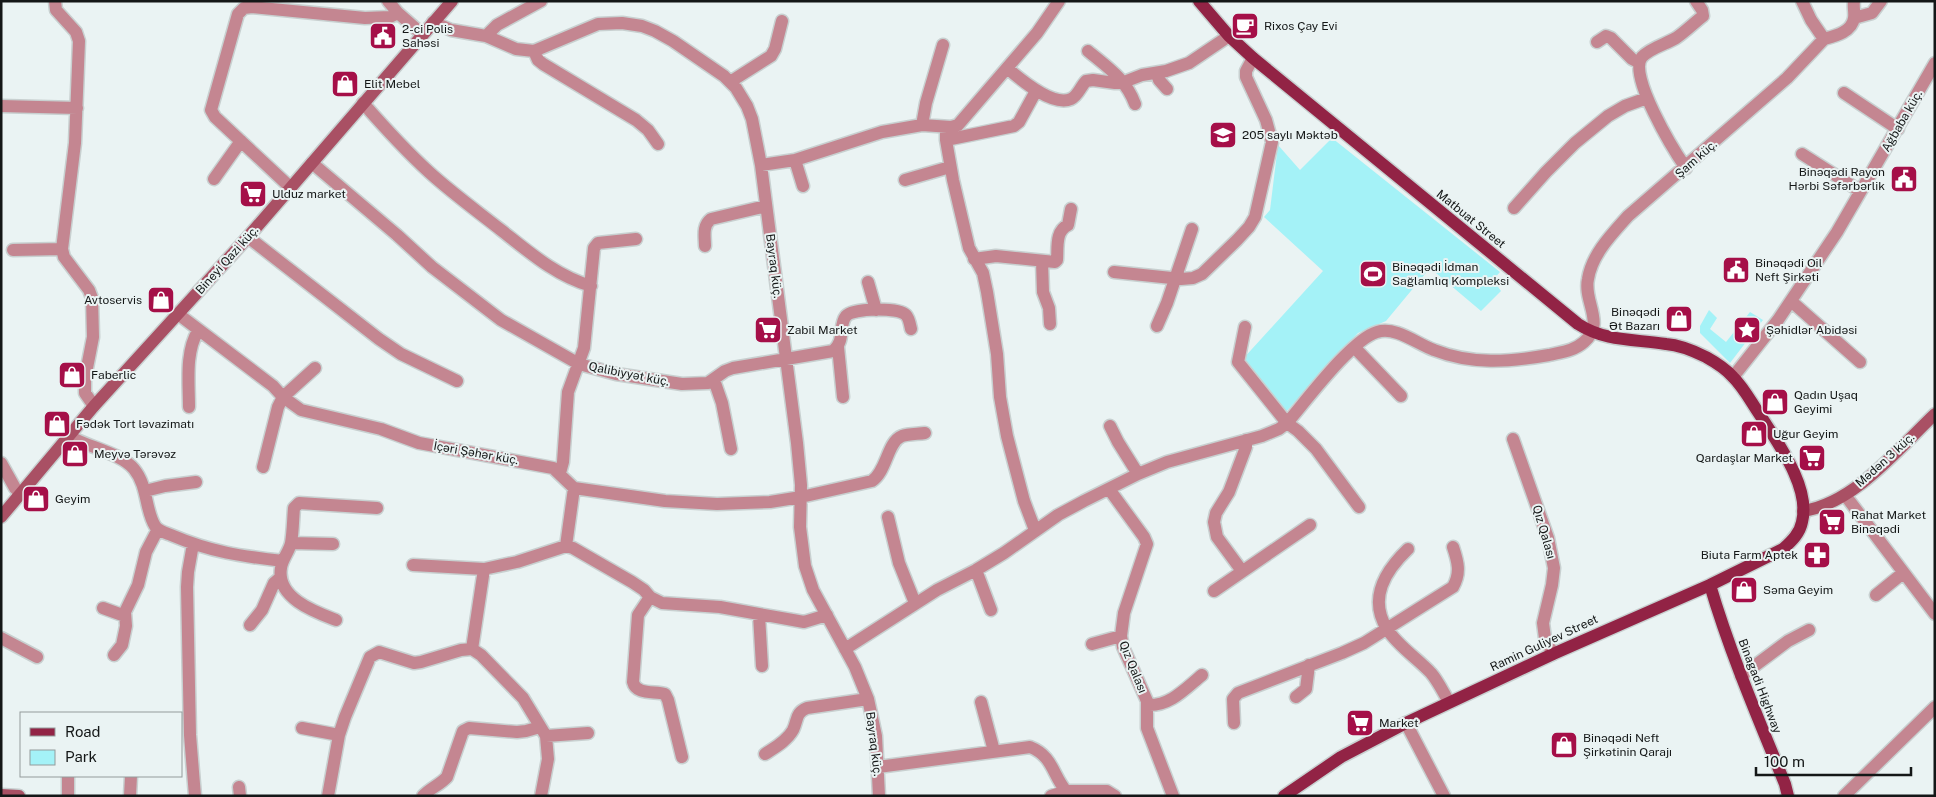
<svg xmlns="http://www.w3.org/2000/svg" width="1936" height="797" font-family="'Public Sans',sans-serif">
<style>
.green{fill:#a4f2f7}
.lines{fill:none;stroke-linecap:round;stroke-linejoin:round}
.street-casing{stroke:#c8d0d0;stroke-width:15}
.secondary-casing{stroke:#c8d0d0;stroke-width:15}
.primary-casing{stroke:#c8d0d0;stroke-width:15}
.street{stroke:#c48691;stroke-width:12}
.secondary{stroke:#a95064;stroke-width:12}
.primary{stroke:#922345;stroke-width:12}
.labels{text-anchor:middle;stroke-width:4;stroke-linejoin:round;paint-order:stroke}
.poi-label{font-size:12px;fill:#141717;stroke:#eaf3f3;text-anchor:start}
.street-label{font-size:12px;fill:#141717;stroke:#eaf3f3}
</style>
<rect width="100%" height="100%" fill="#eaf3f3"/>
<path class="green" d="M 1332,138 L 1500,272 L 1493,280 L 1501,291 L 1481,311 L 1430,268 L 1386,321 L 1358,333 L 1285,413 L 1241,361 L 1323,271 L 1264,217 L 1270,210 L 1278,145 L 1300,170 Z
M 1709,310 L 1717,318 L 1710,329 L 1726,342 L 1750,312 L 1763,320 L 1730,363 L 1700,333 L 1700,326 Z"/>
<g class="lines">
<g class="street-casing">
<path id="street" d="M 55,1 L 56,10 L 76,32 L 79,41 L 75,143 L 62,249 L 64,257 L 89,290 L 92,298 L 93,337 L 85,378 L 85,393 L 94,406
M 388,1 L 398,13 L 422,34
M 1854,18 L 1872,13 L 1881,1
M 433,22 L 451,30 L 486,36 L 516,49 L 534,51 L 598,24 L 622,23 L 642,26 L 655,31 L 673,41 L 724,76 L 736,88 L 747,106 L 752,119 L 761,165 L 797,443 L 801,485 L 800,527 L 805,566 L 813,590 L 855,667 L 868,699 L 876,736 L 879,796
M 486,36 L 497,25 L 541,1
M 1824,39 C 1835,36 1852,32 1854,18 C 1855,13 1853,7 1854,1
M 1597,42 L 1606,36 L 1611,38 L 1632,59 L 1638,62
M 534,51 L 538,60 L 543,64 L 636,120 L 648,130 L 658,144
M 1088,51 C 1107,67 1126,79 1135,104
M 1007,68 C 1020,79 1052,107 1071,99 C 1078,96 1081,86 1086,81 L 1093,80 L 1115,83 L 1124,82 L 1142,75 L 1166,71 L 1189,63 L 1229,36
M 1157,74 L 1159,80 L 1167,89
M 730,82 L 771,56 L 775,49 L 782,21
M 1844,93 L 1898,129
M 363,103 C 384,127 406,151 429,172 C 452,193 477,211 501,230 C 529,252 556,276 591,286
M 1,106 L 77,108
M 922,125 L 926,103 L 943,45
M 946,127 L 946,140 L 953,180 L 969,248 L 983,273 L 987,292 L 997,354 L 1000,397 L 1007,436 L 1024,501 L 1035,530
M 946,140 L 1014,126 L 1019,122 L 1036,91
M 1802,154 L 1860,191
M 795,160 L 803,186
M 312,163 L 397,235 L 432,267 L 501,320 L 579,364 L 616,374 L 682,384 L 708,383 L 725,371 L 733,368 L 833,351 C 846,340 838,326 846,316 C 853,308 898,307 906,315 C 909,318 910,324 911,329
M 761,165 L 795,160 L 882,132 L 922,125 L 951,127 L 958,125 L 1037,33 L 1059,1
M 1686,168 C 1674,151 1627,74 1642,57 C 1650,48 1666,44 1676,38 C 1685,32 1694,23 1703,16 L 1702,10 L 1696,1
M 214,179 L 241,141
M 905,180 L 950,167
M 290,187 L 215,117 L 211,110 L 238,14 L 244,8 L 252,7 L 365,18 L 390,17 L 398,13
M 1514,208 L 1546,172 L 1575,143 L 1608,116 L 1625,106 L 1647,98
M 248,237 L 379,339 L 401,354 L 457,381
M 705,246 C 705,237 702,226 711,219 L 766,206
M 13,250 L 62,249
M 974,259 L 996,256 L 1055,262 L 1057,260 C 1058,248 1055,231 1068,225 L 1071,209
M 1042,262 L 1043,292 L 1049,308 L 1050,324
M 1114,272 L 1181,279 L 1193,278 L 1202,274 L 1237,240 L 1249,227 L 1255,217 L 1272,142 L 1266,120 L 1246,77 L 1246,71 L 1253,58
M 868,282 L 876,310
M 1791,301 L 1860,362
M 178,314 L 273,386 L 283,397 L 301,410 L 381,429 L 419,443 L 553,468 L 574,488 L 665,501 L 717,504 L 770,502 L 801,497 L 872,481 C 887,471 887,442 902,436 C 908,434 918,434 925,433
M 1157,326 L 1167,303 L 1192,229
M 1245,327 L 1238,362 L 1287,423 L 1298,431 L 1316,449 L 1359,507
M 838,347 L 843,397
M 1354,347 L 1401,396
M 1733,377 L 1778,320 L 1837,232 L 1935,63
M 714,380 L 722,403 L 731,449
M 189,407 C 189,383 185,352 198,331
M 1110,426 L 1118,442 L 1138,474
M 69,436 C 87,447 121,453 134,469 C 148,486 145,510 155,526 C 158,531 166,533 171,535 C 211,552 240,556 283,561
M 1513,439 L 1548,538 L 1554,568 L 1552,585 L 1543,623 L 1545,638 L 1553,654
M 1,463 L 15,488 L 21,494
M 263,467 L 278,407 L 283,397 L 315,368
M 560,473 L 563,462 L 568,392 L 584,348 L 594,248 L 598,243 L 636,239
M 1109,489 L 1144,537 L 1147,544 L 1124,613 L 1121,636 L 1123,647 L 1147,701 L 1147,728 L 1173,796
M 145,491 L 165,486 L 196,482
M 1845,495 L 1935,614
M 888,517 L 899,563 L 915,603
M 291,543 L 333,544
M 193,544 L 188,572 L 187,587 L 190,735 L 195,796
M 566,546 L 574,488
M 1408,549 C 1385,571 1368,598 1387,629 C 1398,646 1417,658 1431,673 C 1438,681 1443,692 1449,702
M 413,565 L 484,569 L 517,562 L 566,546 L 573,548 L 632,582 L 644,590 L 650,597 L 662,603 L 720,607 L 804,622 L 827,615
M 484,569 L 472,649 L 481,655 L 523,698 L 546,736 L 548,759 L 541,796
M 976,570 L 991,610
M 1242,571 L 1217,537 L 1214,522 L 1216,513 L 1229,492 L 1246,447 L 1246,440
M 1214,591 L 1310,525
M 1876,595 L 1903,573
M 650,597 L 638,615 L 633,682 C 636,695 654,691 665,694 L 668,700 L 682,757
M 103,608 L 125,616
M 759,615 L 762,666
M 336,620 C 315,612 276,598 281,568 C 282,559 289,552 291,543 C 293,532 293,519 294,508 L 299,503 L 377,508
M 250,625 L 262,610 L 274,583 L 281,577
M 1,638 L 37,657
M 1092,644 L 1121,636
M 845,649 L 937,590 L 976,570 L 1004,553 L 1058,515 L 1084,501 L 1138,474 L 1167,462 L 1262,436 L 1279,429 L 1287,423 C 1306,401 1352,339 1377,332 C 1396,326 1417,344 1434,350 C 1472,365 1509,362 1549,355 C 1561,352 1574,351 1584,342 C 1606,323 1583,302 1588,279 C 1592,254 1612,234 1628,216 L 1787,78 L 1824,39 L 1811,20 L 1802,1
M 114,655 L 122,645 L 126,626 L 125,612 L 138,585 L 146,552 L 158,529
M 1741,676 L 1788,641 L 1809,630
M 1296,697 L 1306,689 L 1309,665
M 981,702 L 994,751
M 1148,705 C 1170,706 1185,689 1202,675
M 1234,723 L 1233,699 L 1238,693 L 1342,653 L 1364,643 L 1453,587 C 1461,573 1458,562 1453,547
M 1406,723 L 1444,796
M 302,728 L 339,735
M 546,736 L 588,733
M 765,754 C 774,748 787,741 793,730 C 798,720 795,713 807,708 L 868,699
M 878,767 L 1030,747 C 1053,756 1052,774 1066,791 L 1107,791 L 1115,796
M 239,787 L 240,796
M 68,796 L 68,776
M 130,796 L 131,776
M 328,796 L 339,735 L 345,717 L 370,657 L 379,652 L 414,663 L 421,662 L 461,650 L 472,649
M 423,796 C 430,788 440,785 447,777 L 463,731 L 469,728 L 517,732 L 526,731 L 540,727
M 1051,796 L 1066,791
M 1844,796 L 1935,707"/>
</g>
<g class="secondary-casing">
<path id="secondary" d="M 1803,511 C 1855,503 1899,448 1935,414
M 1,517 L 94,406 L 248,237 L 452,1
M 1,795 L 19,796"/>
</g>
<g class="primary-casing">
<path id="primary" d="M 1199,1 L 1229,36 L 1253,58 L 1578,324 C 1606,342 1635,339 1666,344 C 1680,345 1694,351 1706,357 C 1715,362 1726,369 1733,377 C 1744,388 1751,402 1760,415 C 1777,442 1811,487 1802,522 C 1800,533 1792,541 1783,549 L 1710,585 L 1553,654 L 1406,723 L 1341,757 L 1284,796
M 1710,585 C 1730,653 1758,718 1785,784 L 1788,796"/>
</g>
<use href="#street" class="street"/>
<use href="#secondary" class="secondary"/>
<use href="#primary" class="primary"/>
</g>
<defs>
<g id="cafe-square" transform="scale(1.4375)"><rect x="-9" y="-9" width="18" height="18" rx="4" fill="#a50f48" stroke="#eaf3f3"/><path d="M-5.5-4.5H6V0H3Q3 3.5 0 3.5H-2.5Q-5.5 3.5-5.5 0ZM3-3.2v2h1.7v-2ZM-6 4.5H4V6H-6Z" fill="#fff"/></g>
<g id="civic-square" transform="scale(1.4375)"><rect x="-9" y="-9" width="18" height="18" rx="4" fill="#a50f48" stroke="#eaf3f3"/><path d="M-.6-6.5H3V-4.5H.6V-3L4-1V1h2V6H-6V1h2V-1L-.6-3ZM-1.2 2.5V6h2.4V2.5Z" fill="#fff"/></g>
<g id="shop-square" transform="scale(1.4375)"><rect x="-9" y="-9" width="18" height="18" rx="4" fill="#a50f48" stroke="#eaf3f3"/><path d="M-5-2.5h2.3a2.7 3.5 0 0 1 5.4 0H5L5.5 6h-11ZM-1.5-2.5h3a1.5 2.3 0 0 0-3 0Z" fill="#fff"/></g>
<g id="school-square" transform="scale(1.4375)"><rect x="-9" y="-9" width="18" height="18" rx="4" fill="#a50f48" stroke="#eaf3f3"/><path d="M0-5L7-2L0 1L-7-2ZM-4 1L0 2.5L4 1V4Q0 6-4 4Z" fill="#fff"/></g>
<g id="supermarket-square" transform="scale(1.4375)"><rect x="-9" y="-9" width="18" height="18" rx="4" fill="#a50f48" stroke="#eaf3f3"/><path d="M-6-5.5h2.5l.6 2H6L4.5 2H-2.5L-4.4-4H-6ZM-1.5 3.2a1.3 1.3 0 1 0 .1 0ZM3 3.2a1.3 1.3 0 1 0 .1 0Z" fill="#fff"/></g>
<g id="stadium-square" transform="scale(1.4375)"><rect x="-9" y="-9" width="18" height="18" rx="4" fill="#a50f48" stroke="#eaf3f3"/><path d="M0-5a6.5 5 0 1 0 0 10a6.5 5 0 1 0 0-10ZM-3.5-1.8h7v3.6h-7Z" fill="#fff"/></g>
<g id="sight-square" transform="scale(1.4375)"><rect x="-9" y="-9" width="18" height="18" rx="4" fill="#a50f48" stroke="#eaf3f3"/><path d="M0-6L1.8-2.2L6-1.7L2.9 1.2L3.7 5.4L0 3.3L-3.7 5.4L-2.9 1.2L-6-1.7L-1.8-2.2Z" fill="#fff"/></g>
<g id="pharmacy-square" transform="scale(1.4375)"><rect x="-9" y="-9" width="18" height="18" rx="4" fill="#a50f48" stroke="#eaf3f3"/><path d="M-2-6h4v4h4v4h-4v4h-4v-4h-4v-4h4Z" fill="#fff"/></g>
</defs>
<g fill-rule="evenodd">
<use href="#cafe-square" x="1245" y="26"/>
<use href="#civic-square" x="383" y="36"/>
<use href="#shop-square" x="345" y="84"/>
<use href="#school-square" x="1223" y="135"/>
<use href="#civic-square" x="1904" y="179"/>
<use href="#supermarket-square" x="253" y="194"/>
<use href="#civic-square" x="1736" y="270"/>
<use href="#stadium-square" x="1373" y="274"/>
<use href="#shop-square" x="161" y="300"/>
<use href="#shop-square" x="1679" y="319"/>
<use href="#supermarket-square" x="768" y="330"/>
<use href="#sight-square" x="1747" y="330"/>
<use href="#shop-square" x="72" y="375"/>
<use href="#shop-square" x="1775" y="402"/>
<use href="#shop-square" x="57" y="424"/>
<use href="#shop-square" x="1754" y="434"/>
<use href="#shop-square" x="75" y="454"/>
<use href="#supermarket-square" x="1812" y="458"/>
<use href="#shop-square" x="36" y="499"/>
<use href="#supermarket-square" x="1832" y="522"/>
<use href="#pharmacy-square" x="1817" y="555"/>
<use href="#shop-square" x="1744" y="590"/>
<use href="#supermarket-square" x="1360" y="723"/>
<use href="#shop-square" x="1564" y="745"/>
</g>
<g class="labels">
<g class="poi-label">
<text x="1264" y="30">Rixos Çay Evi</text>
<text x="402" y="33">2-ci Polis<tspan x="402" dy="14">Sahəsi</tspan></text>
<text x="364" y="88">Elit Mebel</text>
<text x="1242" y="139">205 saylı Məktəb</text>
<text x="1885" y="176" text-anchor="end">Binəqədi Rayon<tspan x="1885" dy="14">Hərbi Səfərbərlik</tspan></text>
<text x="272" y="198">Ulduz market</text>
<text x="1755" y="267">Binəqədi Oil<tspan x="1755" dy="14">Neft Şirkəti</tspan></text>
<text x="1392" y="271">Binəqədi İdman<tspan x="1392" dy="14">Sağlamlıq Kompleksi</tspan></text>
<text x="142" y="304" text-anchor="end">Avtoservis</text>
<text x="1660" y="316" text-anchor="end">Binəqədi<tspan x="1660" dy="14">Ət Bazarı</tspan></text>
<text x="787" y="334">Zabil Market</text>
<text x="1766" y="334">Şəhidlər Abidəsi</text>
<text x="91" y="379">Faberlic</text>
<text x="1794" y="399">Qadın Uşaq<tspan x="1794" dy="14">Geyimi</tspan></text>
<text x="76" y="428">Fədək Tort ləvazimatı</text>
<text x="1773" y="438">Uğur Geyim</text>
<text x="94" y="458">Meyvə Tərəvəz</text>
<text x="1793" y="462" text-anchor="end">Qardaşlar Market</text>
<text x="55" y="503">Geyim</text>
<text x="1851" y="519">Rahat Market<tspan x="1851" dy="14">Binəqədi</tspan></text>
<text x="1798" y="559" text-anchor="end">Biuta Farm Aptek</text>
<text x="1763" y="594">Səma Geyim</text>
<text x="1379" y="727">Market</text>
<text x="1583" y="742">Binəqədi Neft<tspan x="1583" dy="14">Şirkətinin Qarajı</tspan></text>
</g>
<g class="street-label">
<text transform="translate(1902 121) rotate(-60)" y="4">Ağbaba küç.</text>
<text transform="translate(1696 159) rotate(-41)" y="4">Şam küç.</text>
<text transform="translate(1471 219) rotate(39)" y="4">Matbuat Street</text>
<text transform="translate(227 260) rotate(-48)" y="4">Bineyi Qazi küç.</text>
<text transform="translate(774 266) rotate(83)" y="4">Bayraq küç.</text>
<text transform="translate(629 374) rotate(11)" y="4">Qalibiyyət küç.</text>
<text transform="translate(476 453) rotate(10)" y="4">İçəri Şəhər küç.</text>
<text transform="translate(1885 460) rotate(-42)" y="4">Mədən 3 küç.</text>
<text transform="translate(1544 532) rotate(74)" y="4">Qız Qalası</text>
<text transform="translate(1544 643) rotate(-25)" y="4">Ramin Guliyev Street</text>
<text transform="translate(1133 667) rotate(68)" y="4">Qız Qalası</text>
<text transform="translate(1760 686) rotate(69)" y="4">Binagadi Highway</text>
<text transform="translate(874 744) rotate(83)" y="4">Bayraq küç.</text>
</g>
</g>
<rect width="1936" height="797" fill="none" stroke="#141717" stroke-width="5"/>
<rect x="20" y="712" width="162" height="65" fill="#eaf3f3" stroke="#949b9b"/>
<rect x="30" y="728" width="25" height="8" fill="#922345" stroke="#949b9b"/>
<text x="65" y="737" font-size="15" fill="#141717">Road</text>
<rect x="30" y="750" width="25" height="15" fill="#a4f2f7" stroke="#949b9b"/>
<text x="65" y="762" font-size="15" fill="#141717">Park</text>
<path d="M1756 767v8h155v-8" fill="none" stroke="#141717" stroke-width="2.5"/>
<text x="1764" y="767" font-size="15" fill="#141717" stroke="#eaf3f3" stroke-width="4" paint-order="stroke">100 m</text>
</svg>
